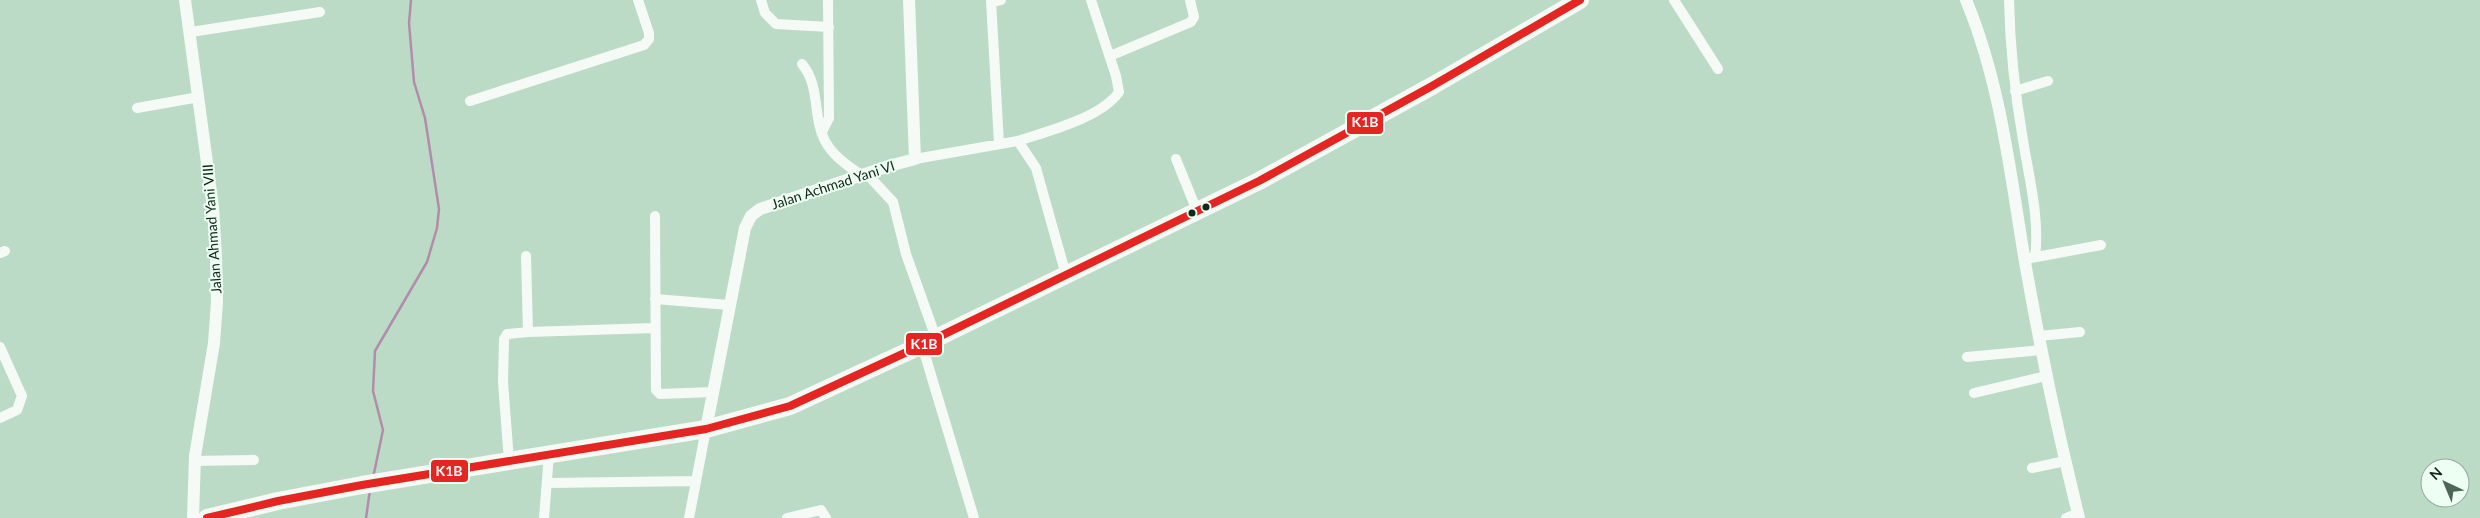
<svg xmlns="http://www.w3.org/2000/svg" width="2480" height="518" font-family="Lato,sans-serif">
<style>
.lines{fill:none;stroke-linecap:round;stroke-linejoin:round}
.stream{stroke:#b28dab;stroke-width:2.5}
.minor{stroke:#f5faf6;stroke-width:10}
.tertiary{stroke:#f5faf6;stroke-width:12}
.trunk{stroke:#f5faf6;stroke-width:18}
.bus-1-casing{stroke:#edfef2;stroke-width:11}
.bus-1{stroke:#e52522;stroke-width:8}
.bus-dot{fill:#11271a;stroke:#edfef2;stroke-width:2}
.labels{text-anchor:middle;stroke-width:4;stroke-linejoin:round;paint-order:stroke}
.street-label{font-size:14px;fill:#11271a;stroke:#edfef2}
.line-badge{stroke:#edfef2;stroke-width:2}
.badge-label{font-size:14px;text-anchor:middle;font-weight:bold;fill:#fff}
</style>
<rect width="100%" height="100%" fill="#bcdbc6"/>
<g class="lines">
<path class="stream" d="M 373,478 L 383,430 L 373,391 L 375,351 L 427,262 L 437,228 L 439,209 L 425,118 L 414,82 L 409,23 L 411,0
M 366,518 L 370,490"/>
<path class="minor" d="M 761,0 L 765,13 L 776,24 L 829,27
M 991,0 L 999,144
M 1674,0 L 1718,69
M 2009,0 C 2010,47 2015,94 2023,140 C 2029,178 2040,219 2035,257
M 991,2 L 1001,0
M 191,32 L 320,12
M 1110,56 L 1191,22 L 1194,17 L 1190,0
M 802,64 C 821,87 812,116 825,141 C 833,156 847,165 861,175
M 2015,91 L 2048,81
M 470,101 L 644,45 L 649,39 L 649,33 L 638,0
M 137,108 L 199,97
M 822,132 L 829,118 L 828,0
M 1018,141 C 1048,131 1101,118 1119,92 L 1116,76 L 1091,0
M 915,159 L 1018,141 L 1036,168 L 1066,275
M 1176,159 L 1197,211
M 866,173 L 893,202 L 906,254 L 936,338
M 655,216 L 656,390 L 660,394 L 713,392
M 0,253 L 5,251
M 526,256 L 528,332
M 2031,258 L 2101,245
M 655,299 L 729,305
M 2039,336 L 2080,332
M 922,345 L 974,518
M 0,347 L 22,396 L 17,410 L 0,418
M 1967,357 L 2041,350
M 1974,393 L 2046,376
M 194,461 L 254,460
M 509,461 L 503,382 L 504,339 L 507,334 L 528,332 L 654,328
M 2032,468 L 2065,461
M 548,483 L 696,481
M 544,518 L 549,454
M 689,518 L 706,429
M 787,518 L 821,510 L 826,518
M 2066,518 L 2078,513"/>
<path class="tertiary" d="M 185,0 L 213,207 L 216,255 L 217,302 L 214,343 L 195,456 L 193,518
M 1966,0 C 2001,84 2010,173 2025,262 C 2040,348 2058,433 2079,518
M 706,429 L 745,228 L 751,216 L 760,209 L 889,166 L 915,159 L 909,0"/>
<path class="trunk" d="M 207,518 L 278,501 L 362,485 L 706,429 L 790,406 L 922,345 L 1259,181 L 1432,86 L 1580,0"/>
<g class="bus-1-casing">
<path id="bus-1" d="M 207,518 L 278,501 L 362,485 L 706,429 L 790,406 L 922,345 L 1259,181 L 1432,86 L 1580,0"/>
</g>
<use href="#bus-1" class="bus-1"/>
</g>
<g class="bus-dot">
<circle cx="1206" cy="207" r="4.5"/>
<circle cx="1192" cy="213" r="4.5"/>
</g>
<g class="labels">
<g class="street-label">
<text transform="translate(833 185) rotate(-18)" y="5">Jalan Achmad Yani VI</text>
<text transform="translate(212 229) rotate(-94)" y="5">Jalan Ahmad Yani VIII</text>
</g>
</g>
<g class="line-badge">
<rect x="1346" y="111" width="38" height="24" rx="5" fill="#e52522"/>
<rect x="905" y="332" width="38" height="24" rx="5" fill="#e52522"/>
<rect x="430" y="459" width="39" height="24" rx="5" fill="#e52522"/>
</g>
<g class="badge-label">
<text x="1365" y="127">K1B</text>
<text x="924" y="349">K1B</text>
<text x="449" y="476">K1B</text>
</g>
<g transform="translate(2445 483) rotate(316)"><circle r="24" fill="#edfef2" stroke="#95a89c"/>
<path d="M0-4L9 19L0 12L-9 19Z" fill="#4d6656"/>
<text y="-8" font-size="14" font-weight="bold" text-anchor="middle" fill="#11271a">N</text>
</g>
</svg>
